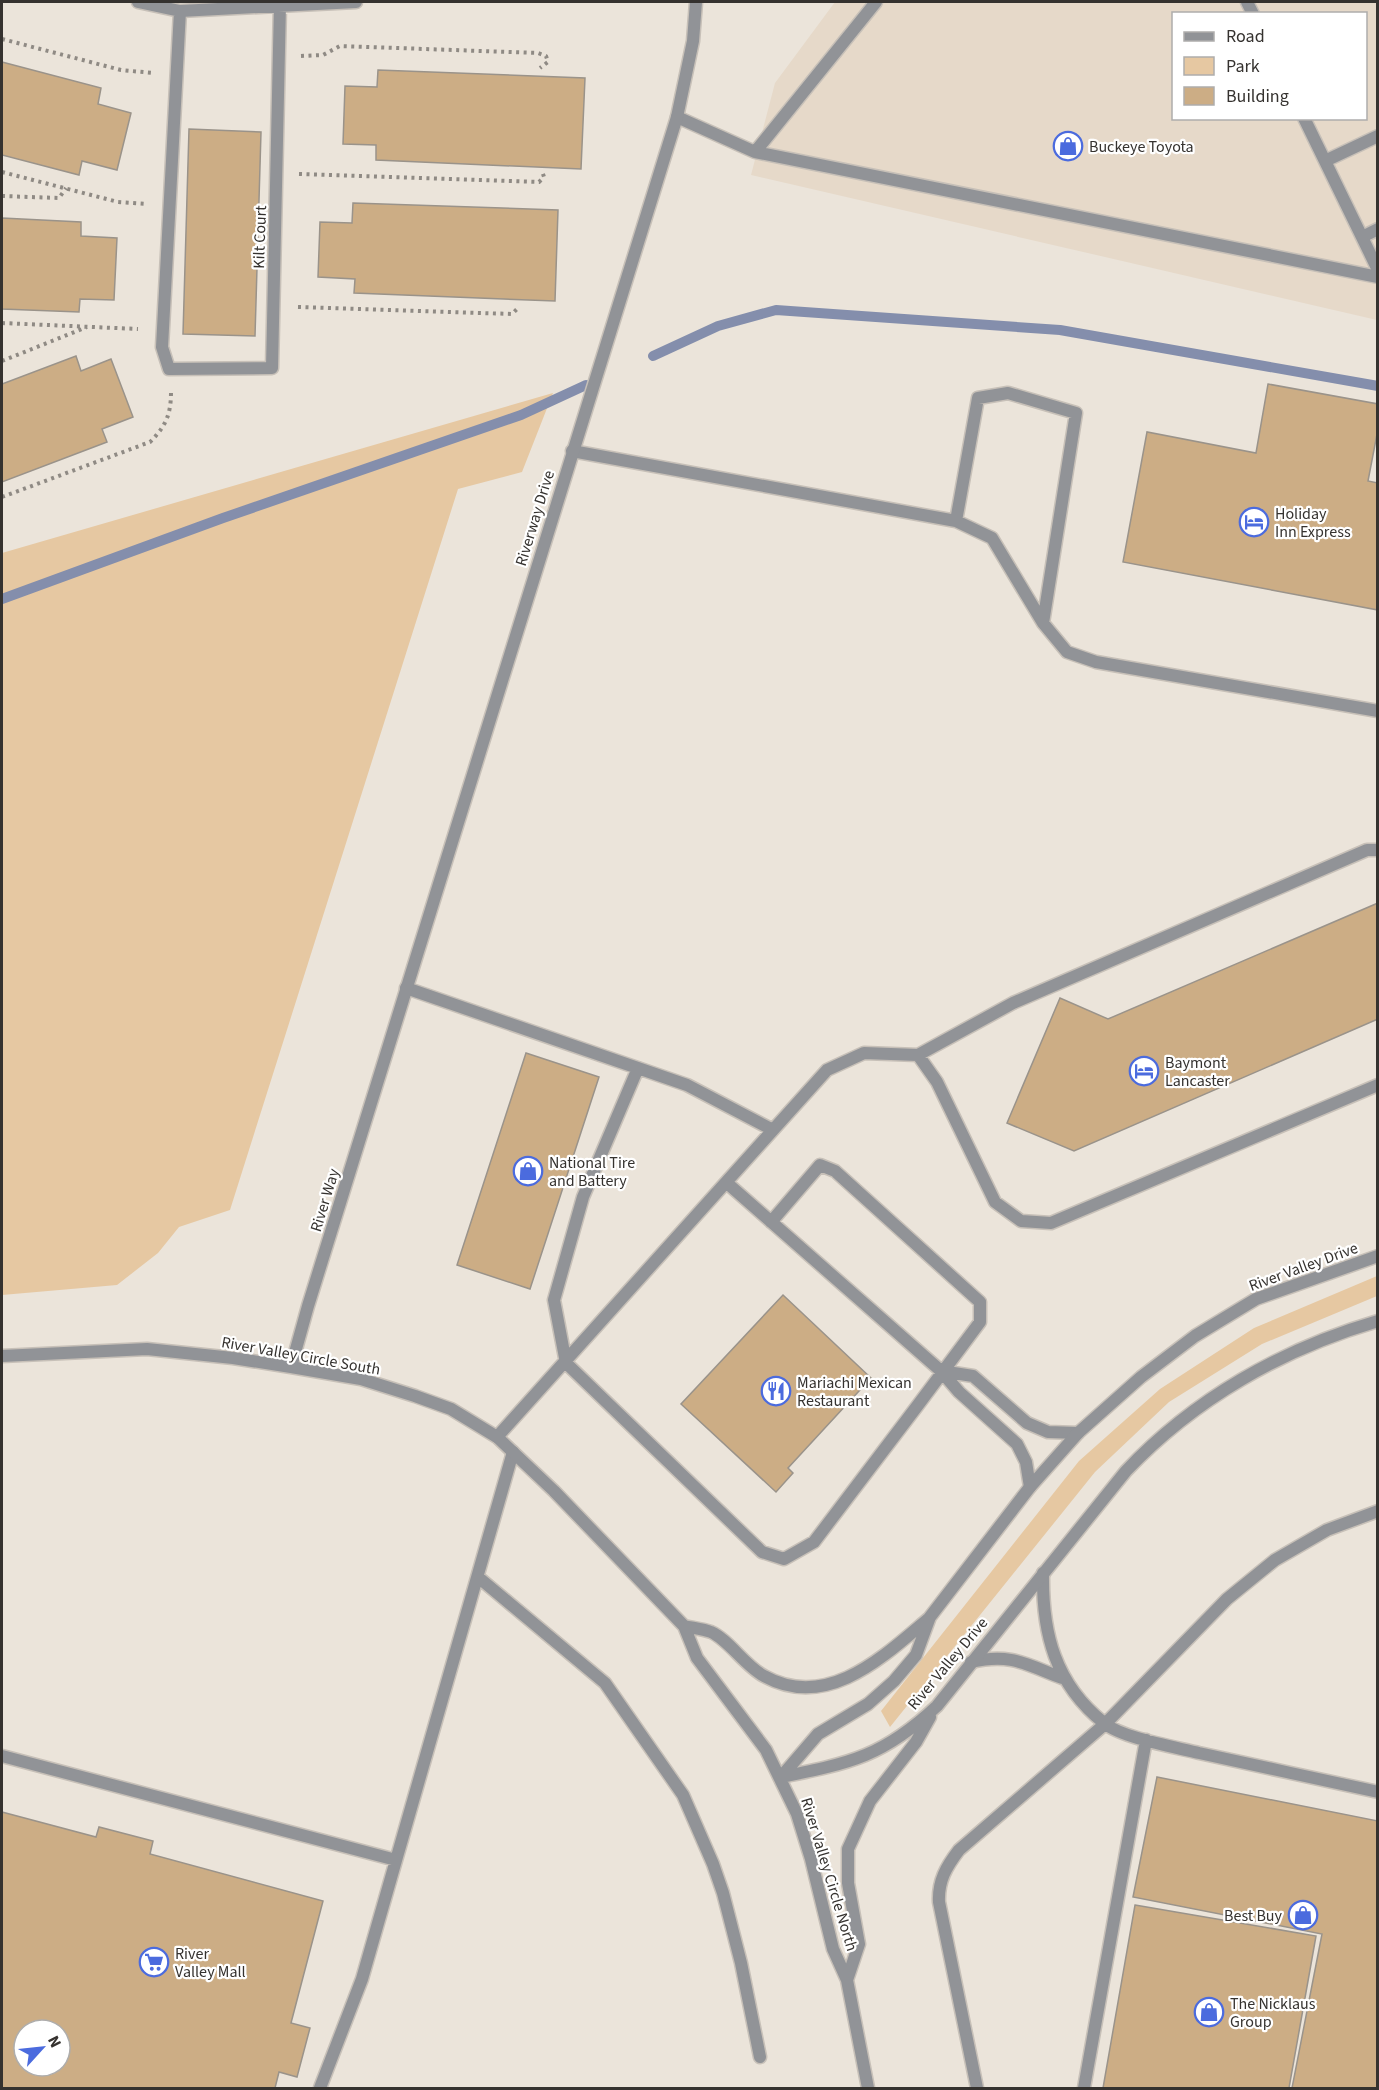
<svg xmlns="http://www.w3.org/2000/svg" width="1379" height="2090" font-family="'Source Sans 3',sans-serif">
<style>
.built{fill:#e6d9c9;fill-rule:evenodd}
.green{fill:#e6c8a2}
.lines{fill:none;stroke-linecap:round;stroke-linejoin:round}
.stream{stroke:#848eac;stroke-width:10}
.building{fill:#ccad85;stroke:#9a938a;stroke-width:1.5;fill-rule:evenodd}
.service-casing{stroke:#c7c0b8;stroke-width:15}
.minor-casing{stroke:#c7c0b8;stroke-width:15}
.path{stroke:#8f8a84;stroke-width:4;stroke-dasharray:3 4.5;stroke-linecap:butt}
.service{stroke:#919397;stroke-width:12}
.minor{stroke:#919397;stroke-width:12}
.labels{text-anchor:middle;stroke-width:4.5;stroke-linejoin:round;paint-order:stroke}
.poi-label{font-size:16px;fill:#35322f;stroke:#fff;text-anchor:start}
.street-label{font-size:16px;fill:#35322f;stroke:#fff}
</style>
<rect width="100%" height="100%" fill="#ebe4da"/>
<path class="built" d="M 835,2 L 1377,2 L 1377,320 L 751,175 L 775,83 ZM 1174,14 L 1366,14 L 1366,118 L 1174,118 Z"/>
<path class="green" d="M 553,393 L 522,472 L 458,489 L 230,1210 L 179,1227 L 158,1253 L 117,1285 L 2,1295 L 2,553 Z
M 1377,1276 L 1377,1296 L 1262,1344 L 1169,1402 L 1095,1472 L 890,1727 L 881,1711 L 1079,1461 L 1160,1389 L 1254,1328 Z"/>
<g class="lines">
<path class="stream" d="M 653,356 L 718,326 L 776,310 L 1060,330 L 1378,386
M 2,599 L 223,518 L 521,415 L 586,385"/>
</g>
<path class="building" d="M 2,62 L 101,88 L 98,104 L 131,113 L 117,170 L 82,161 L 79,175 L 2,155 Z
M 378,70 L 585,78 L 581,169 L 376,160 L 376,145 L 343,144 L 345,86 L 377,87 Z
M 189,129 L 261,132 L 255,336 L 183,334 Z
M 353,203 L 558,210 L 555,301 L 354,293 L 355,279 L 318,277 L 320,222 L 352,223 Z
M 2,218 L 81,222 L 81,236 L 117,238 L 114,300 L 80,299 L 79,312 L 2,309 Z
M 76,356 L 81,371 L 111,359 L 133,417 L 102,429 L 107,442 L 2,482 L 2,384 Z
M 1268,384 L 1378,404 L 1378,429 L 1368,481 L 1378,483 L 1378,610 L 1123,562 L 1147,432 L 1256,453 Z
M 1378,903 L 1378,1019 L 1074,1151 L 1007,1123 L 1060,998 L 1108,1019 Z
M 526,1053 L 599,1077 L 530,1289 L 457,1265 Z
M 783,1295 L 871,1378 L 788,1468 L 793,1473 L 776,1492 L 681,1404 Z
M 1157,1777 L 1378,1821 L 1378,2088 L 1292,2088 L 1322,1934 L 1133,1897 Z
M 2,1812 L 96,1837 L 99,1827 L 153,1841 L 150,1854 L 323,1901 L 291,2023 L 310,2028 L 297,2077 L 279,2072 L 275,2088 L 2,2088 ZM 24,2030 L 60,2030 L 60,2066 L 24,2066 Z
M 1135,1905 L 1316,1936 L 1289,2088 L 1103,2088 Z"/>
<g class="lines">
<g class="service-casing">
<path id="service" d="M 138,2 L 180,11 L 356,2
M 1247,2 L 1253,14
M 180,11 L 162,347 L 169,369 L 272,368 L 280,4
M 677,117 L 755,152 L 1378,277
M 1304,118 L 1378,270
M 755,152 L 876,2
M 1325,161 L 1378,136
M 1362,237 L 1378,229
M 572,451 L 956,521 L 992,538 L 1043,623 L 1067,652 L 1096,662 L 1378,711
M 956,521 L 978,398 L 1008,393 L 1076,413 L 1043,623
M 406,988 L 687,1085 L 773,1130
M 918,1055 L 937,1082 L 995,1202 L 1021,1221 L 1051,1223 L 1378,1085
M 638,1068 L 583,1197 L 554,1300 L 566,1363 L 762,1552 L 784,1559 L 814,1542 L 918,1405 L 980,1322 L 980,1302 L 835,1171 L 820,1165 L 771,1222
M 727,1183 L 941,1371 L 959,1392 L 1017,1444 L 1026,1462 L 1030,1487
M 941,1371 L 973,1376 L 1027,1423 L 1048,1432 L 1078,1433
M 497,1437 L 827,1070 L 864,1053 L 918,1055 L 1013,1003 L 1367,850 L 1378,850
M 1043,1573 C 1042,1633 1055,1684 1104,1723 C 1122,1738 1175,1747 1199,1753 C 1259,1766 1318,1779 1378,1792
M 478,1577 L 605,1683 L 683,1795 L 713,1864 L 723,1893 L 741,1963 L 760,2057
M 971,1662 C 1011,1653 1025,1664 1062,1678
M 2,1756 L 396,1860
M 320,2088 L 362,1979 L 513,1452
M 977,2088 L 939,1902 C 938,1881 946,1867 959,1850 L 1105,1724 L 1227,1599 L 1275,1560 L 1327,1530 L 1378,1511
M 1084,2088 L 1146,1740"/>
</g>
<g class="minor-casing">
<path id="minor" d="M 2,1356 L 147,1349 L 233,1358 L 291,1367 L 361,1379 L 415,1396 L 451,1409 L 497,1437 L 554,1491 L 684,1626 L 697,1658 L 766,1750 L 797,1814 L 811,1859 L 833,1949 L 847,1980 L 868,2088
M 291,1367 L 308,1306 L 677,117 L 693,41 L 696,2
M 684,1626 C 693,1628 703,1629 711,1632 C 729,1640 745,1666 764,1676 C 827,1711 883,1657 928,1619
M 781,1777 L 818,1734 L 868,1704 L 894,1681 L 916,1655 L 930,1617 L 1030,1487 L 1078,1433 L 1141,1377 L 1195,1336 L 1256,1299 L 1378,1256
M 781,1777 C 851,1763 884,1756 937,1706 L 1126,1471 C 1194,1399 1282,1349 1378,1321
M 847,1980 L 859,1944 L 848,1883 L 848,1849 L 870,1801 L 916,1742 L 930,1717"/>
</g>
<path class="path" d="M 2,39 L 121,70 L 153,73
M 301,56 L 323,55 L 340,46 L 538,53 L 546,56 L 548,62 L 540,68
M 2,172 L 118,202 L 147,204
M 299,174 L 539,182 L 544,177 L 542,171
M 2,196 L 59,198 L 66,188
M 298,307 L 512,314 L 517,309
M 2,323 L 138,329
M 2,361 L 87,327
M 2,497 L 150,442 C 166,426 171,414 171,392"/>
<use href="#service" class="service"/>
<use href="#minor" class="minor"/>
</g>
<defs>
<g id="shop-ring" transform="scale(1.5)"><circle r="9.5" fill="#fff" stroke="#4b6bde" stroke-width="1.5"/><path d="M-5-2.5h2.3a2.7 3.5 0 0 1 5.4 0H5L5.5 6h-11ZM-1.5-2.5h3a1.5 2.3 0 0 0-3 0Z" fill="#4b6bde"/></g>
<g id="hotel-ring" transform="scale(1.5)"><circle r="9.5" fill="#fff" stroke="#4b6bde" stroke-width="1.5"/><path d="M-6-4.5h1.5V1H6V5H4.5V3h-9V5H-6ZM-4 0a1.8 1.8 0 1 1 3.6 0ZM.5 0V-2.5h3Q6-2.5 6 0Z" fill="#4b6bde"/></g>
<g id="restaurant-ring" transform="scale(1.5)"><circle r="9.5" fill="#fff" stroke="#4b6bde" stroke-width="1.5"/><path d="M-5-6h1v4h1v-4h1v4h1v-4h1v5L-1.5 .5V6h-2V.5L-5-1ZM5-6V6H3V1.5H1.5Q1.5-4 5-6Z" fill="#4b6bde"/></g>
<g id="supermarket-ring" transform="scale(1.5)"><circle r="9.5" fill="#fff" stroke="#4b6bde" stroke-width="1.5"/><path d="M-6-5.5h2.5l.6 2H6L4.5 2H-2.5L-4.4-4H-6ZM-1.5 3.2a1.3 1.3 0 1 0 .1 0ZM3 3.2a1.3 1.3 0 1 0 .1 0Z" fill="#4b6bde"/></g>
</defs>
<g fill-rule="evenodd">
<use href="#shop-ring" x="1068" y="146"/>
<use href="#hotel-ring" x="1254" y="522"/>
<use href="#hotel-ring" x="1144" y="1071"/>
<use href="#shop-ring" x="528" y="1171"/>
<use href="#restaurant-ring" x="776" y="1391"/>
<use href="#shop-ring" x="1303" y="1915"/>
<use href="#supermarket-ring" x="154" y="1962"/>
<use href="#shop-ring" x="1209" y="2012"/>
</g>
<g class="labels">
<g class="poi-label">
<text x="1089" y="152">Buckeye Toyota</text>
<text x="1275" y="519">Holiday<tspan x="1275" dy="18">Inn Express</tspan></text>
<text x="1165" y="1068">Baymont<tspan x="1165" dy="18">Lancaster</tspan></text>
<text x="549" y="1168">National Tire<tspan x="549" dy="18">and Battery</tspan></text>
<text x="797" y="1388">Mariachi Mexican<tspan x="797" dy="18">Restaurant</tspan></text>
<text x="1282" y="1921" text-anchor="end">Best Buy</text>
<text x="175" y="1959">River<tspan x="175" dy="18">Valley Mall</tspan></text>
<text x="1230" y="2009">The Nicklaus<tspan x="1230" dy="18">Group</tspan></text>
</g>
<g class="street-label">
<text transform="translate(259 237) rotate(-88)" y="6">Kilt Court</text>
<text transform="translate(534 518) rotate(-73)" y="6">Riverway Drive</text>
<text transform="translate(324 1200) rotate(-73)" y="6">River Way</text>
<text transform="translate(1303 1266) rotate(-20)" y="6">River Valley Drive</text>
<text transform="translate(301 1355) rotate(10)" y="6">River Valley Circle South</text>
<text transform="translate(947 1663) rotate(-50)" y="6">River Valley Drive</text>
<text transform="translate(830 1874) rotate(73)" y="6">River Valley Circle North</text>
</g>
</g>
<rect width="1379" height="2090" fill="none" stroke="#35322f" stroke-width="6"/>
<rect x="1172" y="12" width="195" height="108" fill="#ffffff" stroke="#aeadac" stroke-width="1.5"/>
<rect x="1184" y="32" width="30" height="9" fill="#919397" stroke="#aeadac" stroke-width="1.5"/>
<text x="1226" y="42" font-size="18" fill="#35322f">Road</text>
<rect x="1184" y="57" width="30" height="18" fill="#e6c8a2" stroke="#aeadac" stroke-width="1.5"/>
<text x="1226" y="72" font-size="18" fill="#35322f">Park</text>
<rect x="1184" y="87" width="30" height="18" fill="#ccad85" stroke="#aeadac" stroke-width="1.5"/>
<text x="1226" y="102" font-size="18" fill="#35322f">Building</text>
<g transform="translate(42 2048) rotate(63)"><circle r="28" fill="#ffffff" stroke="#aeadac" stroke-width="1.5"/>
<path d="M0-4.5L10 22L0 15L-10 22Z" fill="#4b6bde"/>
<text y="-9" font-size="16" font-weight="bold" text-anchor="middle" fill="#35322f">N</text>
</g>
</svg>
